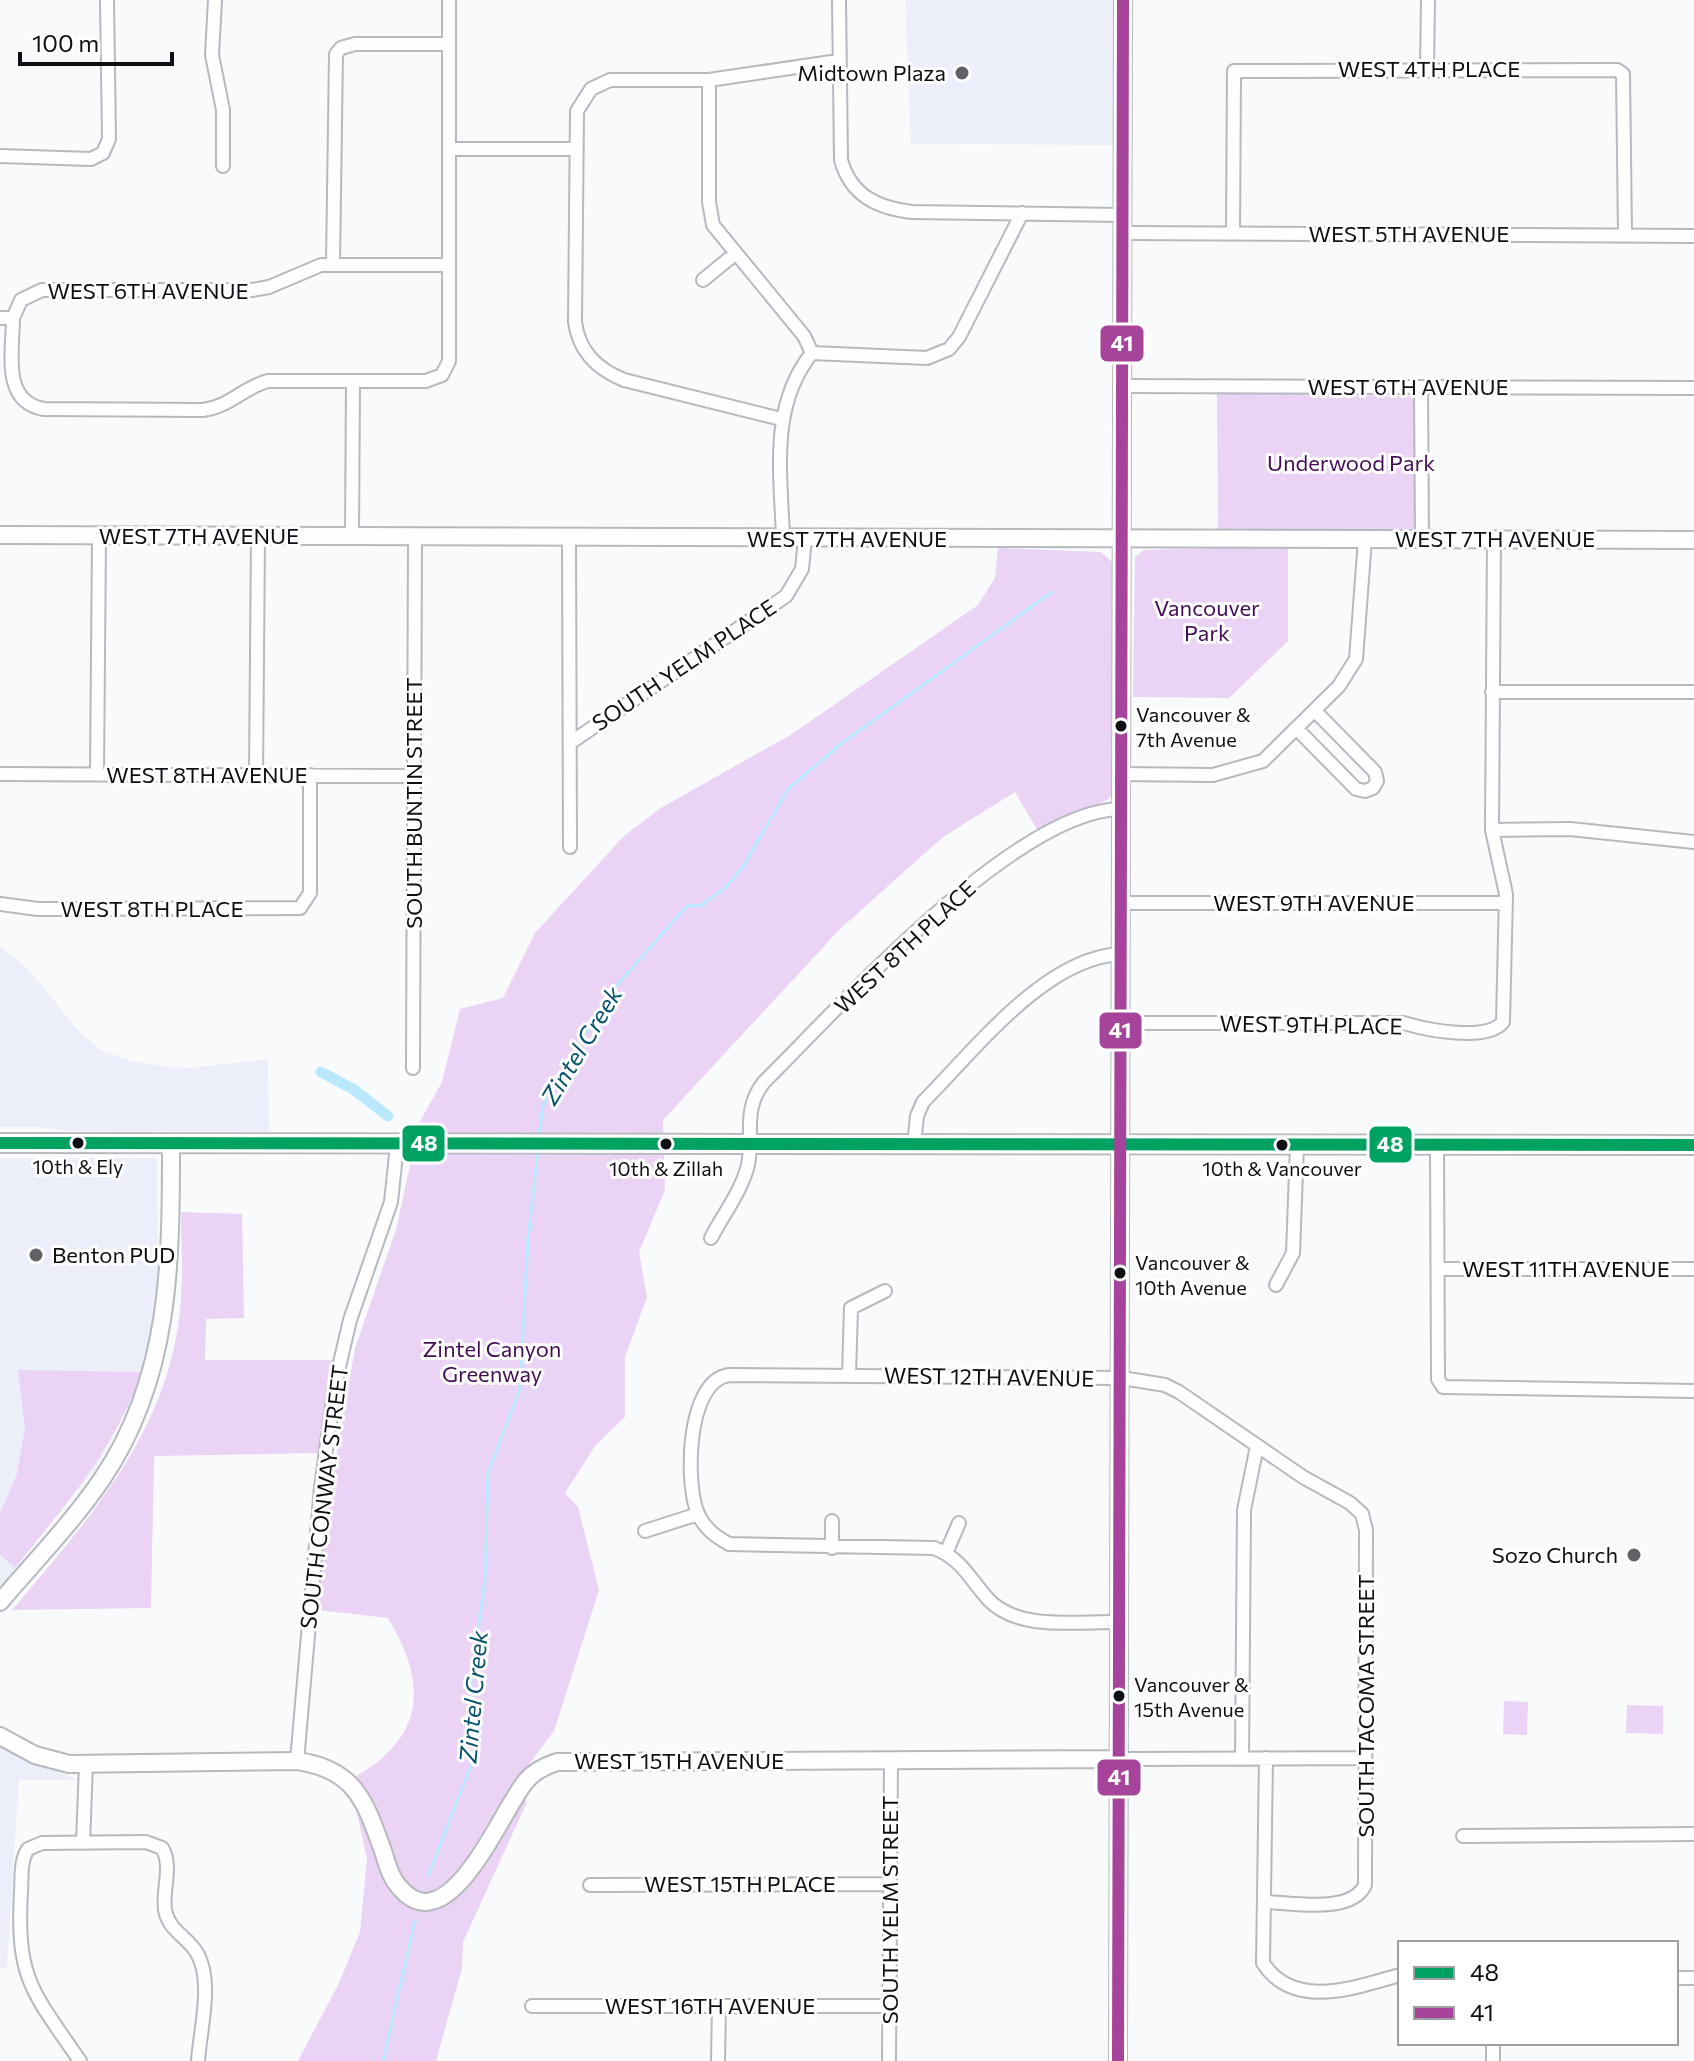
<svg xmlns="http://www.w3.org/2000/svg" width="1694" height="2061" font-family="Commissioner,sans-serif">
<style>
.built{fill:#eceff9}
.green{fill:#ead3f5}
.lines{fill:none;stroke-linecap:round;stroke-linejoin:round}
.stream{stroke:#bae9fd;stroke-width:3}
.canal{stroke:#bae9fd;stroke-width:11}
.minor-casing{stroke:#b6b9bd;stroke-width:16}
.tertiary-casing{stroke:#b6b9bd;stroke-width:20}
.secondary-casing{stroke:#b6b9bd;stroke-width:22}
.minor{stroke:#fefeff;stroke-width:12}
.tertiary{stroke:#fefeff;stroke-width:16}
.secondary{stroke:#fefeff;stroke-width:18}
.bus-1-casing{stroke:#fff;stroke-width:18}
.bus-2-casing{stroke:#fff;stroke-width:18}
.bus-1{stroke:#00a261;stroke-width:12}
.bus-2{stroke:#a5449a;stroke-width:12}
.poi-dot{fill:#606166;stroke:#fff;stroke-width:3}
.bus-dot{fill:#0d0f15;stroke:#fff;stroke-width:3}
.labels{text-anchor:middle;stroke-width:6;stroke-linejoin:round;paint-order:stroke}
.bus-label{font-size:20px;fill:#0d0f15;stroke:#fff;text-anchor:start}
.street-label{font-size:22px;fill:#0d0f15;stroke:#fff}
.poi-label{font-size:22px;fill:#0d0f15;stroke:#fff;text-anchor:end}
.park-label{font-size:22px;fill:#440c56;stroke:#fff}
.water-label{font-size:24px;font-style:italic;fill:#06526a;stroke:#fff}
.line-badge{stroke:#fff;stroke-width:3}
.badge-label{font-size:22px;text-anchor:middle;font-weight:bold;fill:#fff}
</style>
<rect width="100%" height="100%" fill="#f9fafc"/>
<path class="built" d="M 905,0 L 1115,0 L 1113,145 L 911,144 Z
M 0,946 L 30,971 L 76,1028 L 100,1050 L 132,1061 L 181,1069 L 268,1059 L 269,1132 L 65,1131 L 40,1127 L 0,1127 Z
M 0,1158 L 157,1158 L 158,1265 L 154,1327 L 132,1400 L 96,1468 L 0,1586 Z
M 0,1747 L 79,1780 L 19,1780 L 7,1967 L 0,1969 Z"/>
<path class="green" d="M 1217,393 L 1418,396 L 1419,530 L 1218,530 Z
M 1288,546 L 1288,641 L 1229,698 L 1133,697 L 1135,557 L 1144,550 Z
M 998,548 L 1101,552 L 1112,562 L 1112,794 L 1109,799 L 1038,831 L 1015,792 L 943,837 L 840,929 L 663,1120 L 665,1190 L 639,1252 L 647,1297 L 625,1357 L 625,1417 L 595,1446 L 565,1493 L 578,1507 L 599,1590 L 554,1731 L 511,1788 L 527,1802 L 463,1942 L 462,1968 L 436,2061 L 298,2061 L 339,1983 L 360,1932 L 367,1859 L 353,1794 L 355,1777 C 425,1737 428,1684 388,1618 L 317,1610 L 329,1497 L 355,1348 L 396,1230 L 419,1123 L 442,1082 L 460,1009 L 503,998 L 535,933 L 624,836 L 661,808 L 792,734 L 978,605 L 995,578 Z
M 181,1212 L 242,1214 L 244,1318 L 206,1319 L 205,1360 L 333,1360 L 318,1453 L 154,1456 L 151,1608 L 12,1610 C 90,1518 174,1425 181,1298 C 183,1270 181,1241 181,1212 Z
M 18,1370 L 142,1372 C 113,1451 67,1503 15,1568 L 0,1554 L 0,1513 L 17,1474 L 25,1427 Z
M 1504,1701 L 1528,1702 L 1527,1735 L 1503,1734 Z
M 1627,1705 L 1663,1706 L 1663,1734 L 1626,1733 Z"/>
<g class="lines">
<path class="stream" d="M 539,1136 L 543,1105 L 608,995 L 687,906 L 702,905 L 726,887 L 743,867 L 788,789 L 841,744 L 1052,592
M 428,1876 L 474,1758 L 471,1682 L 485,1579 L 488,1473 L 520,1389 L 528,1239 L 538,1152
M 383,2061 L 415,1921"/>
<path class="canal" d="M 321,1072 L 353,1089 L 388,1116"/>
<g class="minor-casing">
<path id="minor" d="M 215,0 L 212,55 L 223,110 L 223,166
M 839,0 L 841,160 C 851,196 878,208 912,212 L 1123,215
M 1427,69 L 1428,0
M 709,80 L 709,202 L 713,225 L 804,336 L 812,353 C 769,406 781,475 783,538
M 449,149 L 575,149
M 0,156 L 91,159 L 103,153 L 109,139 L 107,0
M 1123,233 L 1694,236
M 1233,233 L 1234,71 L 1617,70 L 1623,74 L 1625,235
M 333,264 L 336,54 L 341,48 L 355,44 L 449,44
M 703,280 L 736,253
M 0,318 L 13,318 L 21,300 L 42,290 L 252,290 L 269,287 L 321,265 L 448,265
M 13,318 C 13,351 1,402 44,409 L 203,410 C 229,407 244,387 268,381 L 426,381 L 442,375 L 449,361 L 449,0
M 812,353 L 927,358 L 949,349 L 959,337 L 1022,213
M 1123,386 L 1694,388
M 1421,387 L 1422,539
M 781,419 L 624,380 C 597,369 579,352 575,322 L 577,111 L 591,89 L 610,80 L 709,80 L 838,61
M 352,537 L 353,381
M 569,538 L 570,847
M 1492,692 L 1694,692
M 1296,728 L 1356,789 L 1365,791 L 1373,788 L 1377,781 L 1375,772 L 1315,711
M 570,743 L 786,596 L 802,569 L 805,538
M 0,774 L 414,776
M 97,774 L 99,536
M 1121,774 L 1213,775 L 1263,761 L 1339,686 L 1356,659 L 1365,539
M 256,775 L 258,536
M 1492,830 L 1570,829 L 1694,842
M 1121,903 L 1506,903
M 0,904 L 38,909 L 300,908 L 310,893 L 310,775
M 1122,1023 L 1404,1023 C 1426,1030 1487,1042 1503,1022 L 1506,894 L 1492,830 L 1494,539
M 413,1068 L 415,537
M 914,1145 L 917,1116 L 923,1102 C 974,1051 1045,957 1121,954
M 1437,1145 L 1438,1379 L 1443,1387 L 1694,1391
M 711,1238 C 723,1215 742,1190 748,1165 C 754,1134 742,1110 764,1082 C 839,1008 1015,810 1121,809
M 1439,1269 L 1694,1269
M 1276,1285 L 1293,1253 L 1297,1145
M 849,1375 L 851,1308 L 885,1291
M 645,1531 L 698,1514
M 832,1548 L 832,1521
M 946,1553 L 959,1523
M 1120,1622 C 1079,1621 1018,1632 988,1599 C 970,1579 961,1558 934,1548 L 729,1544 C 715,1536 705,1529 698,1514 C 685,1484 686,1381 729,1375 L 1122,1378 L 1165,1385 L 1179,1392 L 1303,1477 L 1350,1503 L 1362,1514 L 1366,1530 L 1365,1885 C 1351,1915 1291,1902 1264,1902
M 1266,1758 L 1263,1963 C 1294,2011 1356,1987 1400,1975
M 1119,1759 L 1365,1758
M 1242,1759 L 1244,1510 L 1257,1446
M 297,1761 L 321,1487 L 335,1384 L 350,1320 L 391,1202 L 397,1145
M 1463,1836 L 1694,1834
M 83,1843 L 86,1764
M 590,1885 L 890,1884
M 1676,1978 L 1694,1978
M 532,2006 L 889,2006
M 1493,2043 L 1493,2061
M 889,2060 L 891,1760
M 80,2061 C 32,1991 16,1979 21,1891 C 22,1877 20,1861 28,1849 L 42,1843 L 146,1842 L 162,1848 C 173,1866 162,1890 165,1910 C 169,1932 189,1937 198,1955 C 213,1983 200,2030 198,2061
M 718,2061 L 719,2006"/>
</g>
<g class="tertiary-casing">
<path id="tertiary" d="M 0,535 L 1694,540
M 0,1602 C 34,1562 72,1523 102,1479 C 171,1377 171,1262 171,1144
M 0,1736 L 35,1755 L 69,1764 L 297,1761 C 355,1769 365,1801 383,1851 C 387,1864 391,1879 401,1889 C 450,1944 503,1807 526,1781 C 534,1771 545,1766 557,1762 L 1119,1759
M 1118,2061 L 1123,0"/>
</g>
<g class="secondary-casing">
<path id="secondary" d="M 0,1143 L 1694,1145"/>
</g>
<use href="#minor" class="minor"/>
<use href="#tertiary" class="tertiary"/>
<use href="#secondary" class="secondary"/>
<g class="bus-1-casing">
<path id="bus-1" d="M 0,1143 L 1694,1145"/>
</g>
<g class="bus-2-casing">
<path id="bus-2" d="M 1118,2061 L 1123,0"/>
</g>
<use href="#bus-1" class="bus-1"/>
<use href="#bus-2" class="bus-2"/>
</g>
<g class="poi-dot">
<circle cx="962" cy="73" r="8"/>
<circle cx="36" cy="1255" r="8"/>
<circle cx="1634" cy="1555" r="8"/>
</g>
<g class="bus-dot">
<circle cx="1121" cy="726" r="7"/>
<circle cx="78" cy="1143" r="7"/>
<circle cx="666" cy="1144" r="7"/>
<circle cx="1282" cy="1145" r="7"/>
<circle cx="1120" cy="1273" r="7"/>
<circle cx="1119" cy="1696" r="7"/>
</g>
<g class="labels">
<g class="bus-label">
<text x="1136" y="722">Vancouver &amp;<tspan x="1136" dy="25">7th Avenue</tspan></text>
<text x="78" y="1174" text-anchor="middle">10th &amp; Ely</text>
<text x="666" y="1176" text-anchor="middle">10th &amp; Zillah</text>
<text x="1282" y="1176" text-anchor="middle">10th &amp; Vancouver</text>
<text x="1135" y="1270">Vancouver &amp;<tspan x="1135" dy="25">10th Avenue</tspan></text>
<text x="1134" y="1692">Vancouver &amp;<tspan x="1134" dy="25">15th Avenue</tspan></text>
</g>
<g class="street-label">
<text x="1429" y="77">WEST 4TH PLACE</text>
<text x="1409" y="242">WEST 5TH AVENUE</text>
<text x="148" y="299">WEST 6TH AVENUE</text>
<text x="1408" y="395">WEST 6TH AVENUE</text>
<text x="199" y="544">WEST 7TH AVENUE</text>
<text x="847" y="547">WEST 7TH AVENUE</text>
<text x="1495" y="547">WEST 7TH AVENUE</text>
<text transform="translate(684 665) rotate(-34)" y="8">SOUTH YELM PLACE</text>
<text x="207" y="783">WEST 8TH AVENUE</text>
<text transform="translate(414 803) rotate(-90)" y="8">SOUTH BUNTIN STREET</text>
<text x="1314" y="911">WEST 9TH AVENUE</text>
<text x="152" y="917">WEST 8TH PLACE</text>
<text transform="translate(905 947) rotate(-43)" y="8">WEST 8TH PLACE</text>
<text transform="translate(1311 1025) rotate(1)" y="8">WEST 9TH PLACE</text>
<text x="1566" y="1277">WEST 11TH AVENUE</text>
<text transform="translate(989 1377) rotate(1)" y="8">WEST 12TH AVENUE</text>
<text transform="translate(324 1497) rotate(-83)" y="8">SOUTH CONWAY STREET</text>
<text transform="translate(1366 1706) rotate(-90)" y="8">SOUTH TACOMA STREET</text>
<text x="679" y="1769">WEST 15TH AVENUE</text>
<text x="740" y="1892">WEST 15TH PLACE</text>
<text transform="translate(890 1910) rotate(-90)" y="8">SOUTH YELM STREET</text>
<text x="710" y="2014">WEST 16TH AVENUE</text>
</g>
<g class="poi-label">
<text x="946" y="81">Midtown Plaza</text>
<text x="52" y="1263" text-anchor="start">Benton PUD</text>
<text x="1618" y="1563">Sozo Church</text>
</g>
<g class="park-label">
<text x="1351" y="471">Underwood Park</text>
<text x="1207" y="616">Vancouver<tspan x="1207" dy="25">Park</tspan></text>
<text x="492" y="1357">Zintel Canyon<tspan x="492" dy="25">Greenway</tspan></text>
</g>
<g class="water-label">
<text transform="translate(582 1046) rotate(-59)" y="8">Zintel Creek</text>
<text transform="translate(474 1697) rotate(-85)" y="8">Zintel Creek</text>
</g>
</g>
<g class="line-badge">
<rect x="1099" y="324" width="46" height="39" rx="8" fill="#a5449a"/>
<rect x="1098" y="1011" width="45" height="39" rx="8" fill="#a5449a"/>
<rect x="401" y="1124" width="45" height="39" rx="8" fill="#00a261"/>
<rect x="1368" y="1125" width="45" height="39" rx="8" fill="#00a261"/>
<rect x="1096" y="1758" width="46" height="39" rx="8" fill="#a5449a"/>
</g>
<g class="badge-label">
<text x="1122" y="351">41</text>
<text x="1120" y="1038">41</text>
<text x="424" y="1151">48</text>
<text x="1390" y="1152">48</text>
<text x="1119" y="1785">41</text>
</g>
<rect x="1398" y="1941" width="280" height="104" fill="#ffffff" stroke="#9e9fa1" stroke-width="2"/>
<rect x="1414" y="1967" width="40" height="12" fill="#00a261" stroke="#9e9fa1" stroke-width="2"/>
<text x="1470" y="1981" font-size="24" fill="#0d0f15">48</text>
<rect x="1414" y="2007" width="40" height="12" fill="#a5449a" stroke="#9e9fa1" stroke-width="2"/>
<text x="1470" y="2021" font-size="24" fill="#0d0f15">41</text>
<path d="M20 52v12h152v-12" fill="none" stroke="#0d0f15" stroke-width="4"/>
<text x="32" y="52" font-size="24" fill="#0d0f15" stroke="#ffffff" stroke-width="6" paint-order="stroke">100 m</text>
</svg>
